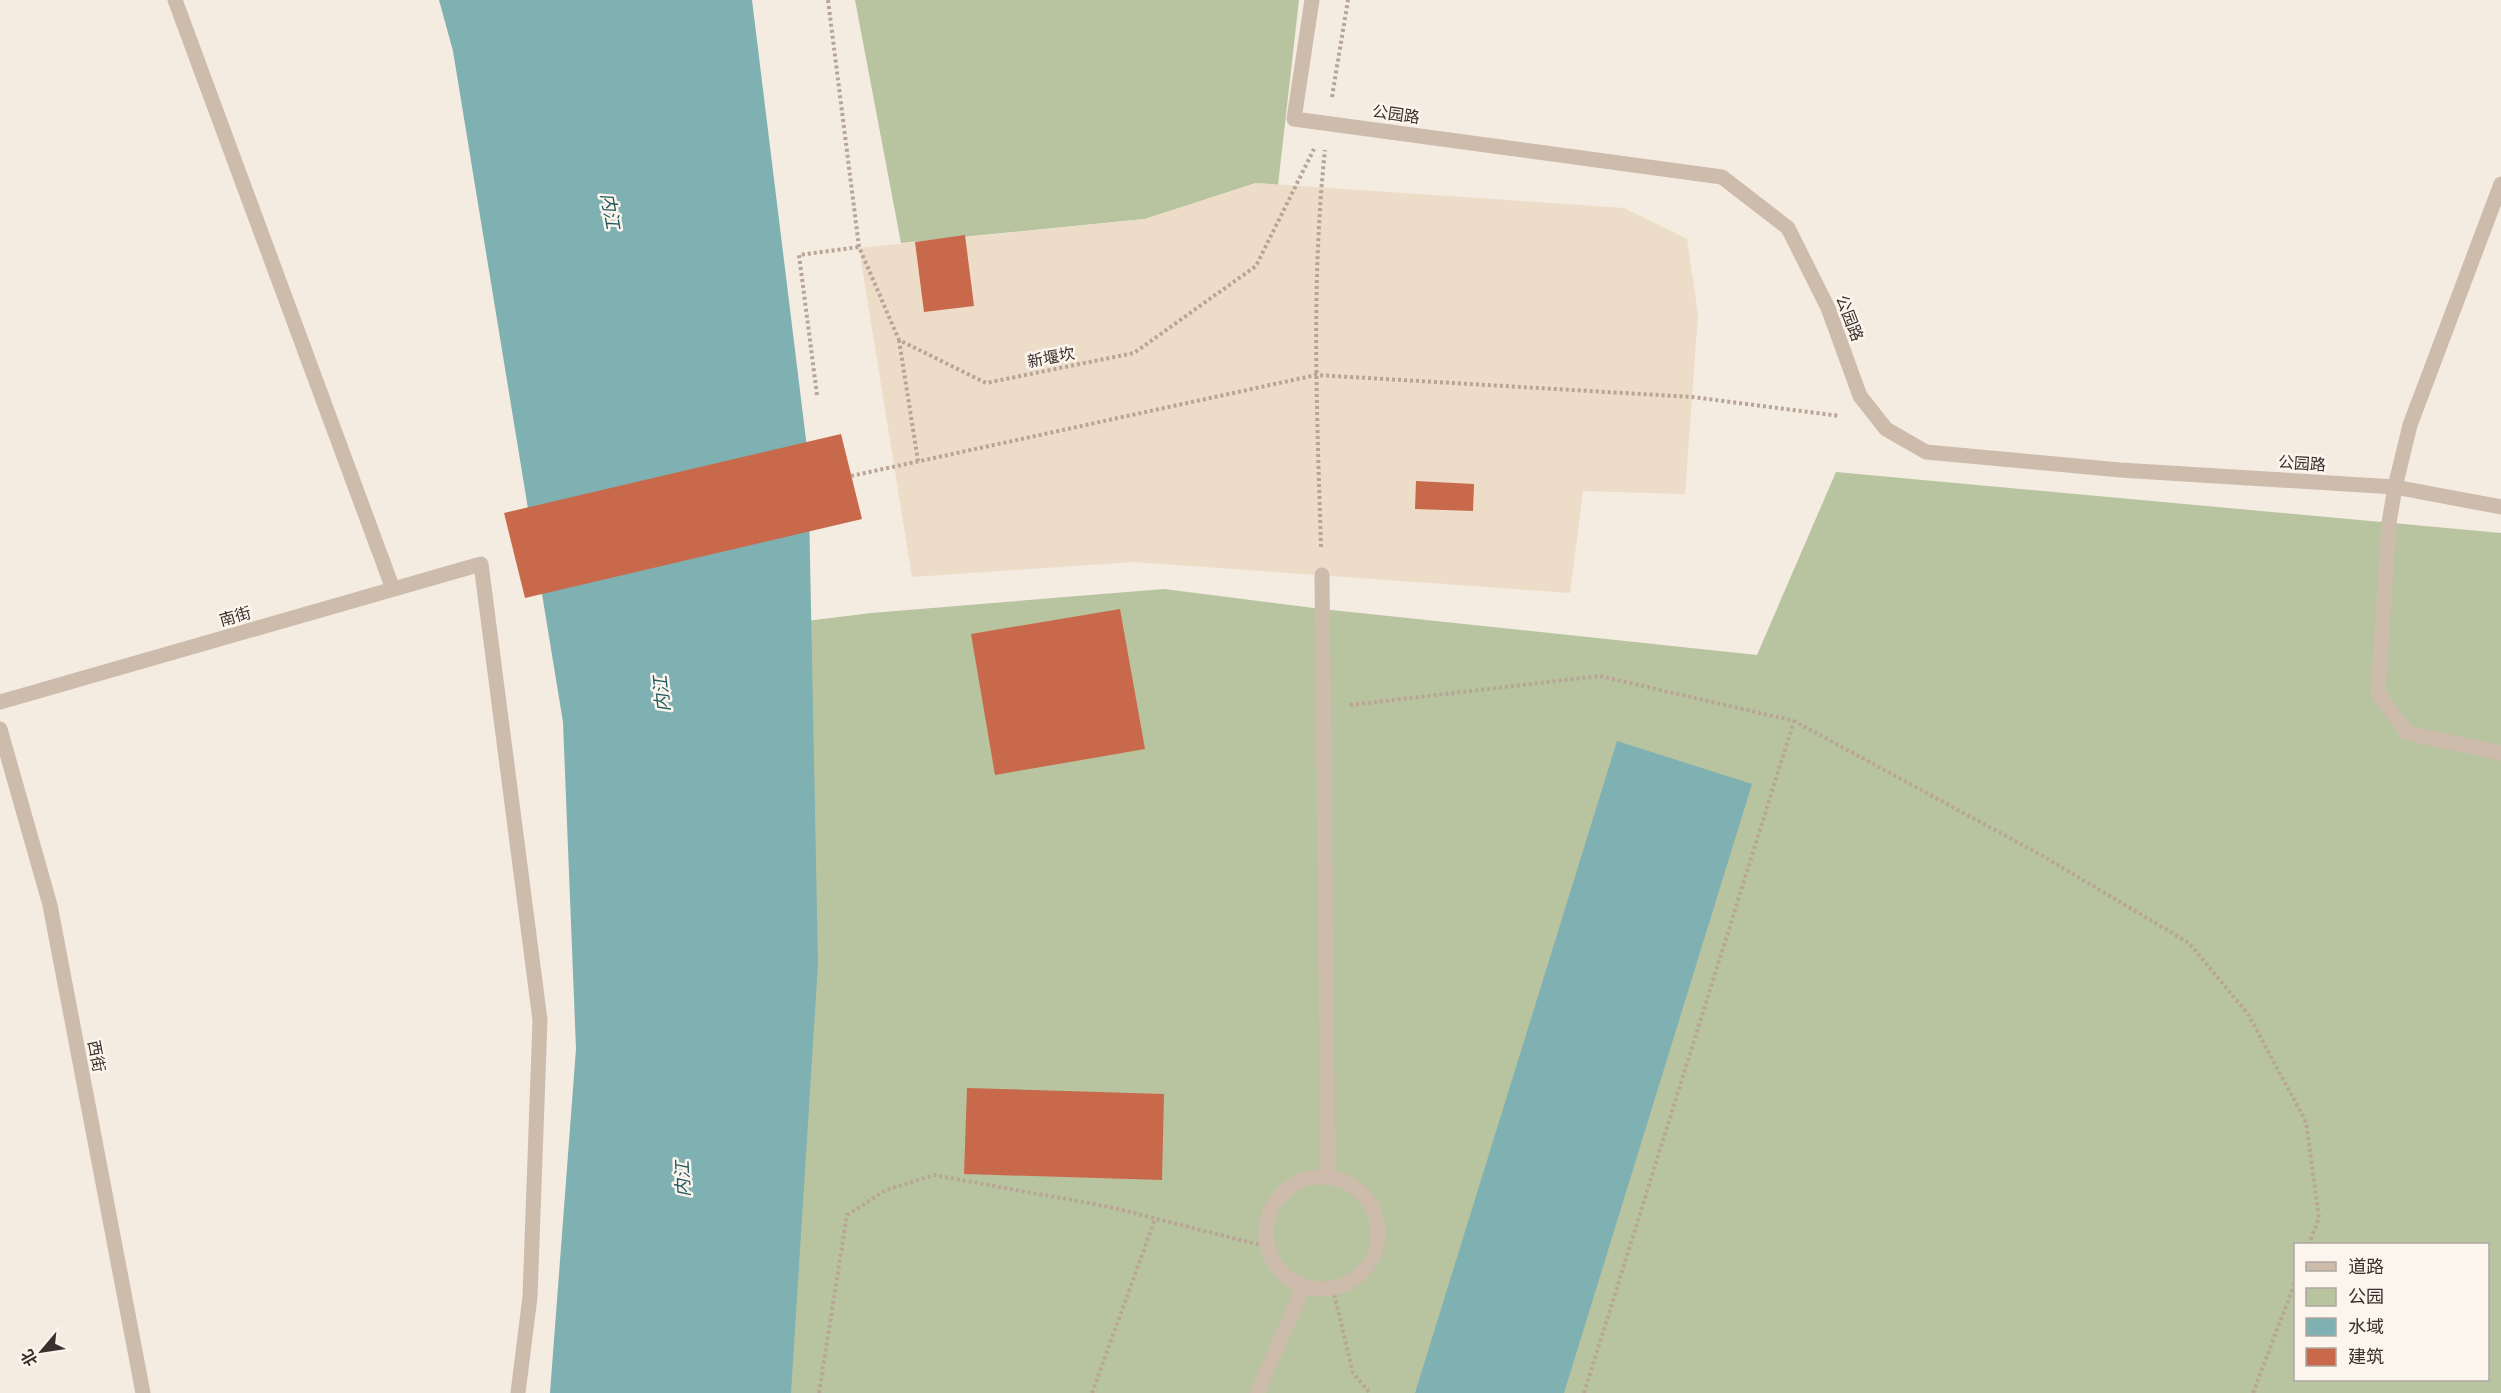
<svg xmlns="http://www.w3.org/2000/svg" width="2501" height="1393" font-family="Montserrat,'Noto Sans SC',sans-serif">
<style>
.green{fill:#b8c4a0;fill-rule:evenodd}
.plaza{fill:#ecdcc8}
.water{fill:#7fb0b2}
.building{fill:#c8694b}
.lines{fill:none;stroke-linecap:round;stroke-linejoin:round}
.path{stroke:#b9a596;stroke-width:4;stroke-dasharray:3 3;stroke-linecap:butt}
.minor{stroke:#cdbbac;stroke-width:15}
.labels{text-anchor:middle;stroke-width:5;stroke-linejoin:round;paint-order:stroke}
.street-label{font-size:16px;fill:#3b302b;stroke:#fbf5ee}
.water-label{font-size:18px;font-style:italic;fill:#1f5a5e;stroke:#fbf5ee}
</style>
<rect width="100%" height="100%" fill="#f4ebe1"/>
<path class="green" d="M 855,0 L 1299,0 L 1278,185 L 1256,183 L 1145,219 L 901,243 Z
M 1836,472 L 2501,533 L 2501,1393 L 571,1393 L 590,648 L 871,613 L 1164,589 L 1322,609 L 1757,655 ZM 2296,1244 L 2488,1244 L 2488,1380 L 2296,1380 Z"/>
<path class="plaza" d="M 1256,183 L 1624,208 L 1687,239 L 1698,314 L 1685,494 L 1583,491 L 1570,593 L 1134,562 L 912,577 L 859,248 L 1145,219 Z"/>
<path class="water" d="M 439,0 L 752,0 L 808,456 L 818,963 L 791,1393 L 550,1393 L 576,1049 L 563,722 L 453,51 Z
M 1617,741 L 1752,784 L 1564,1393 L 1415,1393 Z"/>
<path class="building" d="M 965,235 L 974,306 L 924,312 L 915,242 Z
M 841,434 L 862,519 L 525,598 L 504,513 Z
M 1416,481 L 1474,484 L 1473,511 L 1415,509 Z
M 1120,609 L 1145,749 L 995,775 L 971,634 Z
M 967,1088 L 1164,1094 L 1162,1180 L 964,1174 Z"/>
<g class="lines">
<path class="path" d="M 828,0 L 859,247 L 899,340 L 986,383 L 1134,353 L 1256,266 L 1314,149
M 1332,97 L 1348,0
M 899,340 L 918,461
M 817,395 L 799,255 L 859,247
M 851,476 L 1316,375 L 1692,397 L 1840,416
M 1321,547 C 1317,415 1311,282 1325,150
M 1350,705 L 1600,676 L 1794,721 L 2041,855 L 2189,943 L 2248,1014 L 2306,1122 L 2319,1218 L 2309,1244
M 1333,1289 L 1353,1373 L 1370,1393
M 819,1393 L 847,1215 L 886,1190 L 934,1175 L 1110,1207 L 1268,1247
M 1092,1393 L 1155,1219
M 1584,1393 L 1794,721
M 2253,1393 L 2296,1280"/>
<path class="minor" d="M 175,0 L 393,589
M 1312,0 L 1294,119 L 1722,177 L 1788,228 L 1828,308 L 1860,396 L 1886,429 L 1926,452 L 2120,470 L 2395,487 L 2501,507
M 2501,184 L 2410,425 L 2395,487 L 2389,523 L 2378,693 L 2407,733 L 2501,753
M 1322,575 L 1328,1177
M 0,702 L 481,564 L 540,1020 L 530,1297 L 518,1393
M 0,729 L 50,905 L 143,1393
M1266 1233a56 56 0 1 1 112 0a56 56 0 1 1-112 0Z
M 1257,1393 L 1304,1286"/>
</g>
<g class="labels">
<g class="street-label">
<text transform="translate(1396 114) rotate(8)" y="6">公园路</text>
<text transform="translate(1850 318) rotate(69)" y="6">公园路</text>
<text transform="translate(1051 357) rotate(-11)" y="6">新堰坎</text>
<text transform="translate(2302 463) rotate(4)" y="6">公园路</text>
<text transform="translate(235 616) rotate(-16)" y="6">南街</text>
<text transform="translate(97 1056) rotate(79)" y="6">西街</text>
</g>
<g class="water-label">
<text transform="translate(610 211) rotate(80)" y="6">内江</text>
<text transform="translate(662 694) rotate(-96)" y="6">内江</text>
<text transform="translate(683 1179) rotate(-92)" y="6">内江</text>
</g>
</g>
<rect x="2294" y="1243" width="195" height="138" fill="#fbf5ee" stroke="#aea6a0" stroke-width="1.5"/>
<rect x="2306" y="1262" width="30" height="9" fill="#cdbbac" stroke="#aea6a0" stroke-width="1.5"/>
<text x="2348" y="1273" font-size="18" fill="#3b302b">道路</text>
<rect x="2306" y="1288" width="30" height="18" fill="#b8c4a0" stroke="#aea6a0" stroke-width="1.5"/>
<text x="2348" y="1303" font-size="18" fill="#3b302b">公园</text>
<rect x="2306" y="1318" width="30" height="18" fill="#7fb0b2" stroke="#aea6a0" stroke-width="1.5"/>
<text x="2348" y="1333" font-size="18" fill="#3b302b">水域</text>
<rect x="2306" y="1348" width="30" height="18" fill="#c8694b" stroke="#aea6a0" stroke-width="1.5"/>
<text x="2348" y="1363" font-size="18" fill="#3b302b">建筑</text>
<g transform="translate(42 1351) rotate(241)" stroke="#fbf5ee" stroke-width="4.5" paint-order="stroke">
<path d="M0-4.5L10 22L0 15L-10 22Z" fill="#3b302b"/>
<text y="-9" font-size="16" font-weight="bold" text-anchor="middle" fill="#3b302b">北</text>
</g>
</svg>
